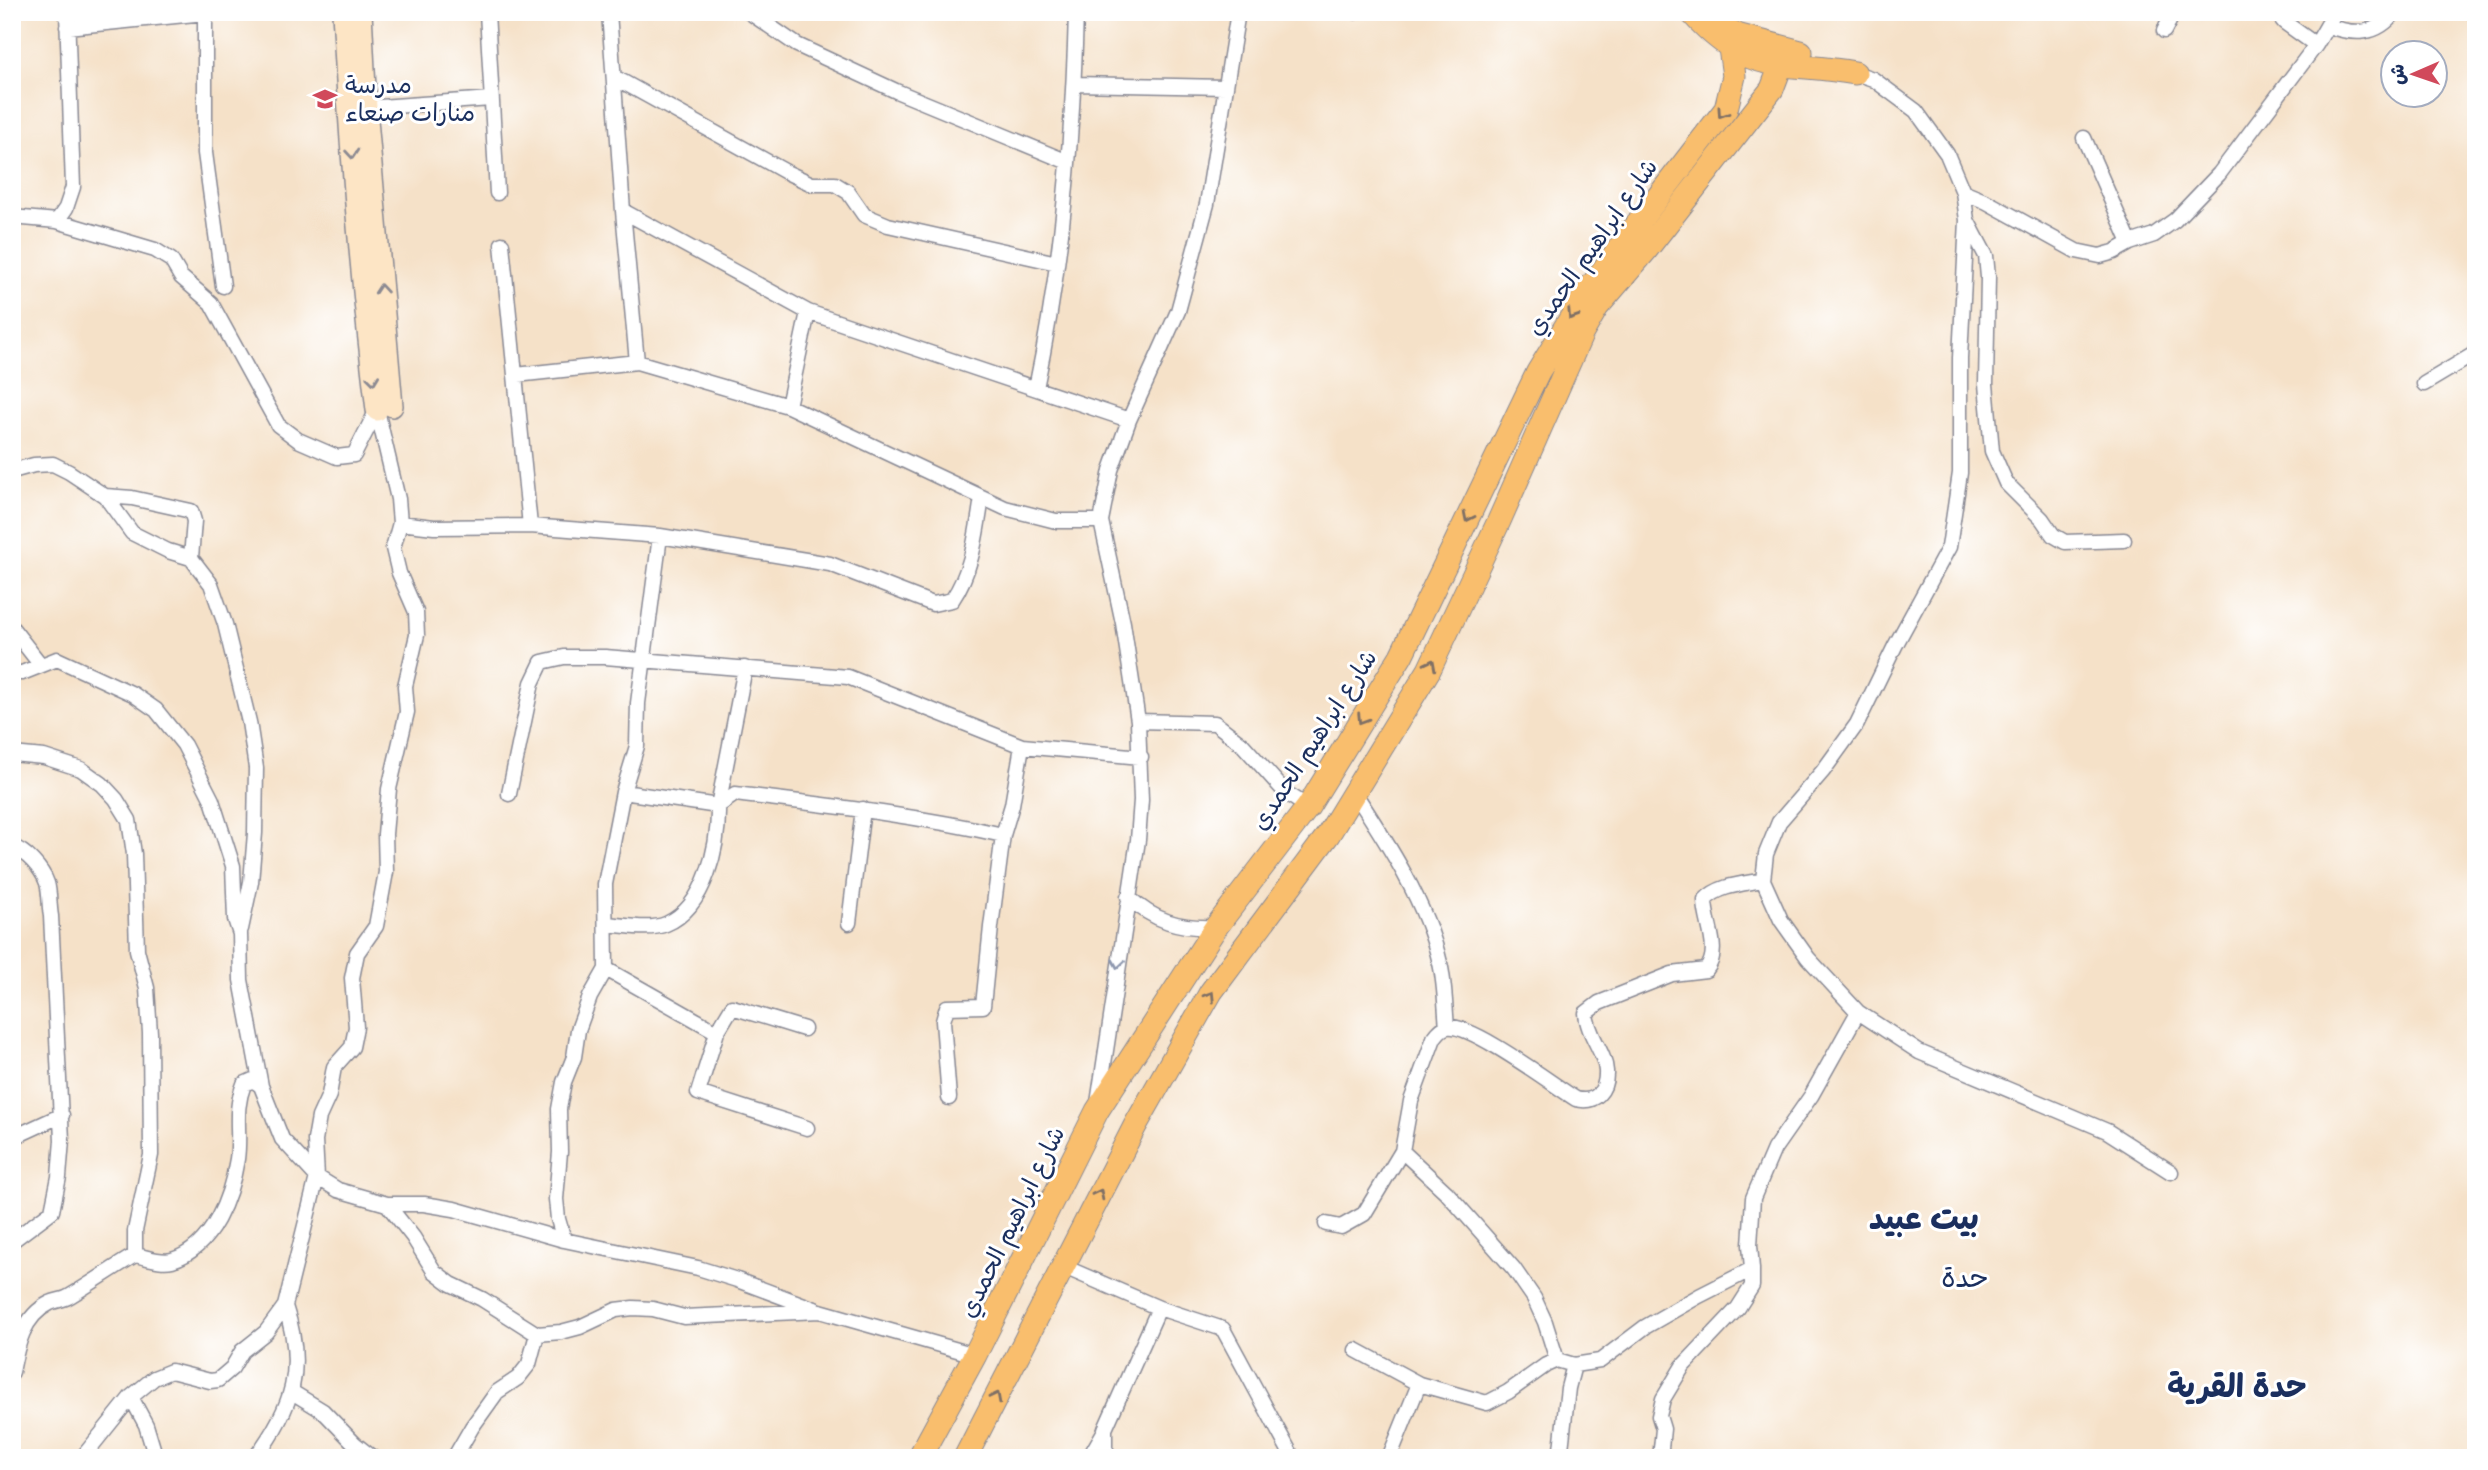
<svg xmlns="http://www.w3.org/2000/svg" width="2488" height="1470" font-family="Mynerve,'Playpen Sans Arabic',sans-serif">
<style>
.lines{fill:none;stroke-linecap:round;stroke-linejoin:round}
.street-casing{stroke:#888893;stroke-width:17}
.secondary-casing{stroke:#888893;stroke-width:24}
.primary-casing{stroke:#888893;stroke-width:25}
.street{stroke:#fff;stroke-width:14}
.secondary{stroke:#fde5c5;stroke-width:21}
.primary{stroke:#f9be6d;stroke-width:23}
.oneway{stroke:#7f6f65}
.oneway2{stroke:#8c8a92}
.oneway3{stroke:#8d97ae}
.labels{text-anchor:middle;stroke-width:6;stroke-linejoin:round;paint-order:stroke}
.poi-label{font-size:24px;fill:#1b2f5e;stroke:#fff;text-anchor:start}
.street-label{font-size:24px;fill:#1b2f5e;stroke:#fff}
.quarter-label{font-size:28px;fill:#1b2f5e;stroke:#fff}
.district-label{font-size:32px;font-weight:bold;fill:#1b2f5e;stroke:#fff}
</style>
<rect width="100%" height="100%" fill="#fff"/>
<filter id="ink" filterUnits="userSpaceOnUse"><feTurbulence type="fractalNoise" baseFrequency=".0143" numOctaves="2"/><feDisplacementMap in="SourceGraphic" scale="14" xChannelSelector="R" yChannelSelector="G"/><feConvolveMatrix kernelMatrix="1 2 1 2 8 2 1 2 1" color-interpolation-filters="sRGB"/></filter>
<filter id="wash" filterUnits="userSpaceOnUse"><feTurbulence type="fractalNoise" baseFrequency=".00686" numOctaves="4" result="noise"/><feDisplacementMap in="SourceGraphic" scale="28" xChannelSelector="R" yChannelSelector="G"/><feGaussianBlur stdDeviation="1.57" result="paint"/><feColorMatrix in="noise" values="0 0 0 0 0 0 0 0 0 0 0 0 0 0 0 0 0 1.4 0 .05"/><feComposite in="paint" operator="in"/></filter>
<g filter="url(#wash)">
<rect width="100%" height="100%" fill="#f5e1c8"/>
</g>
<g filter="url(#ink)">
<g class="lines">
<g class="street-casing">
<path id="street" d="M 487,12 L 497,193
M 609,12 L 623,211 L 637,362
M 749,12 L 797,45 L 896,91 L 1068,162
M 1355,12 L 1356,12
M 2472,12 L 2476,16
M 2328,26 C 2354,35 2377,36 2395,12
M 67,27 L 205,13 L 205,153 L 223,286
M 2164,31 L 2174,12
M 2316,45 L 2335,12
M 1855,73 L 1873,79 L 1916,111 L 1947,154 L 1963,192 L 1967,220 L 1960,358 L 1960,473 L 1949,547 L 1895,646 L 1857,724 L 1823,771 L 1779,822 L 1766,854 L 1763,880 L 1781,920 L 1808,958 L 1858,1012 L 1919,1052 L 2107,1131 L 2171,1172
M 614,77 L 786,172 L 812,184 L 835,184 L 848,192 L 864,215 L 888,225 L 1057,263
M 1074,84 L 1226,87
M 366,108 L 491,99
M 2084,138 L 2130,243
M 1963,192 L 1987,202 L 2076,251 L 2100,256 L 2114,252 L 2130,243 L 2154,235 L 2175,220 L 2219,174 L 2316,45 L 2284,22 L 2276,12
M 623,211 L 808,312 L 1129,420
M 12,217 L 57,221 L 155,250 L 171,260 L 181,277 L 211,303 L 278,425 L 298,440 L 337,457 L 354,455 L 377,410
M 1967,220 L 1986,256 L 1988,277 L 1986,384 L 1992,451 L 2006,483 L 2042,519 L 2053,535 L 2065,542 L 2124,540
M 57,221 L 66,208 L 73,187 L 67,12
M 502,244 L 530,526
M 516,375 L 637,362 L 788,406 L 1005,508 L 1056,521 L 1101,521
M 2424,384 L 2476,353
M 1036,388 C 1062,265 1073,138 1076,12
M 788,406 L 808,312
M 12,471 L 34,465 L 53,464 L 69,472 L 105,496 L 132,533 L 168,551 L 191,558 L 211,584 L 225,624 L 249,722 L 256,768 L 255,833 L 251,882 L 241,929
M 105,496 L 132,498 L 191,511 L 194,521 L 191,558
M 400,523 L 434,527 L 530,526 L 660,536 L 830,564 L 933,604 L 952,600 C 973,569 976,534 982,498
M 12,628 L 40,664
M 12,673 L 22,673 L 57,659 L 133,694 L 156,710 L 184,745 L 212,800 L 233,866 L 235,919 L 240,934 L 241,980 L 261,1086 L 253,1080 L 244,1084 C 233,1112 241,1131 237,1159 C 231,1196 213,1248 172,1260 C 161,1263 146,1257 135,1255 C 113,1268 92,1283 70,1296 C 64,1300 57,1300 50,1303 C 23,1316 17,1346 12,1372
M 1138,721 L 1215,723 L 1242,744 L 1286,793 L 1308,807
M 12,754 L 44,757 L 81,769 L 102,784 L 116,799 L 129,820 L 134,854 L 137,950 L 147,988 L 150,1033 L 151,1155 L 135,1231 L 135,1255
M 623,792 L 718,806 L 735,794 C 825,805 915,815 1003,835
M 1354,792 C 1388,844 1426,902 1440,963 C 1445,984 1445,1007 1447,1027
M 509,794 L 532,683 L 542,662 L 564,657 L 605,657 L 848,677 L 1022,746 L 1141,757
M 12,847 C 26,851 42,869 47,883 C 50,893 49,906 51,916 L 62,1140 L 59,1177 L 52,1211 L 12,1241
M 1128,897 C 1154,921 1180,929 1216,927
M 849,923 L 863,809
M 606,924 C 624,925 649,931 666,924 C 706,907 719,845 718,806 L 745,668
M 606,969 L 717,1032
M 804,1029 L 732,1007 L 717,1032 L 698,1093 L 807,1128
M 261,1086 L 282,1139 L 317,1177 L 338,1190 L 387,1204 L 413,1237 L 434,1271 L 451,1284 L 482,1299 L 537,1334 L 561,1332 L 580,1327 L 616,1310 L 633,1308 L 653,1309 L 684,1317 L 820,1311 L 975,1355
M 949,1098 L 943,1021 L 947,1007 L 983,1006 L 991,927 L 1003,835 L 1012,805 L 1022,746
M 1098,1103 L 1138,840 L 1141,800 L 1138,721 L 1123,623 L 1101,521 L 1111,470 L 1129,420 L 1178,311 L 1207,204 L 1238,12
M 12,1138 L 62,1115
M 1402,1151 L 1446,1192 L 1514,1269 L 1534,1298 L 1545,1322 L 1557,1360
M 387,1204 L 424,1204 L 454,1209 L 564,1240 L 698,1268 L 737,1280 L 815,1309
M 1326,1224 L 1341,1227 L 1364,1214 L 1402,1151 L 1411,1101 L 1434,1038 C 1437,1034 1441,1028 1447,1027 C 1471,1023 1552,1084 1576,1099 C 1595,1104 1607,1091 1606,1071 C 1605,1052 1587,1034 1586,1013 L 1599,1003 L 1672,974 L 1706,970 C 1722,950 1705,923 1705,900 C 1719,885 1743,884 1763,880
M 564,1240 L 558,1219 L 556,1199 L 560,1152 L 559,1109 L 564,1082 L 574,1057 L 578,1030 L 590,997 L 606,969 L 605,884 L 623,792 L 637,746 L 638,703 L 660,536
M 1062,1266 L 1159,1308 L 1223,1329 L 1293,1458
M 1356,1350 L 1419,1384
M 292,1392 L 323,1411 L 355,1444 L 373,1458
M 131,1397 L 146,1425 L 156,1458
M 82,1458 L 131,1397 L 154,1378 L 171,1371 L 210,1381 L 218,1380 L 232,1368 L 242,1351 L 266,1332 L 285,1306 L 317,1177 L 315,1140 L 319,1117 L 329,1095 L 334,1067 L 352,1047 L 356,1027 L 352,978 L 357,953 L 376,926 L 386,872 L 385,834 L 389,789 L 407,712 L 405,686 L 417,635 L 416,612 L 399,573 L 393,548 L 400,523 L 398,499 L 377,410
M 255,1458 C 293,1407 306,1368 285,1306
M 454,1458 L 472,1427 L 497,1392 L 518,1378 L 529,1364 L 537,1334
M 1089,1458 L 1104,1432
M 1110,1458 L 1105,1448 L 1105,1429 L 1159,1308
M 1389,1458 L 1419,1384 L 1487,1403 L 1508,1392 L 1546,1365 L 1557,1360 L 1574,1365 L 1600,1361 L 1645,1327 L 1699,1296 L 1752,1269 L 1750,1245 L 1753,1198 L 1774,1149 L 1811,1096 L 1858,1012
M 1560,1458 L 1568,1388 L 1574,1365
M 1660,1458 L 1663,1429 L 1659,1416 L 1663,1399 L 1683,1366 L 1738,1308 L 1752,1286 L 1752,1269"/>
</g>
<g class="secondary-casing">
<path id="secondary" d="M 343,12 C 350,145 361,278 377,410
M 361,12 L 366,108 L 392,406"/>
</g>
<g class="primary-casing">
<path id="primary" d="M 1691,12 C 1749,77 1780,60 1855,73
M 1715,22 L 1737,35 L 1801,52
M 919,1458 L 975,1355 L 1097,1111 L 1216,927 L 1308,807 L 1401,656 L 1538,372 L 1585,295 L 1628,236 L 1726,109 L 1734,76 L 1730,48
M 965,1458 L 1135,1126 L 1211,992 L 1328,835 L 1429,670 L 1499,521 L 1582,333 L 1597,307 L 1646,250 L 1772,89 L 1787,49"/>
</g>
<use href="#street" class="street"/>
<use href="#secondary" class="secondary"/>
<use href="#primary" class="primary"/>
</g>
<defs><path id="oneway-chevron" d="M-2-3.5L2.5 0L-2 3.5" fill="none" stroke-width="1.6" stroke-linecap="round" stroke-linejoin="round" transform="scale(1.75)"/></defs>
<g class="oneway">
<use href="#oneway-chevron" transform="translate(1722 113) rotate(124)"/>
<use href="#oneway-chevron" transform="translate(1572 315) rotate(123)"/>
<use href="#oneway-chevron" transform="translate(1468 517) rotate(116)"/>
<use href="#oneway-chevron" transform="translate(1431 664) rotate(-63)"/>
<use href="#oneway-chevron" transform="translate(1362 719) rotate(122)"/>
<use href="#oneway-chevron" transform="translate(1210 996) rotate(-58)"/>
<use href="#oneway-chevron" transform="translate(1099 1194) rotate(-63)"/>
<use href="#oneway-chevron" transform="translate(996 1397) rotate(-63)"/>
</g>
<g class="oneway2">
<use href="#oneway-chevron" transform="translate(352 154) rotate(85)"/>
<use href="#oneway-chevron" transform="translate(381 289) rotate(-95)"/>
<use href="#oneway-chevron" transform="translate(373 380) rotate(83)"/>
</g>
<use class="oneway3" href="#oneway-chevron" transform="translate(1118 964) rotate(98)"/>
</g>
<defs>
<g id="school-bare" transform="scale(1.89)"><path d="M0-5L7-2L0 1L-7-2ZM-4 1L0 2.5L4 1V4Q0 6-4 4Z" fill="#d1495b" stroke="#fff" stroke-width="2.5" paint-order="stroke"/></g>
</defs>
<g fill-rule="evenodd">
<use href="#school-bare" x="325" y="99"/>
</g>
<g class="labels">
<g class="poi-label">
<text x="345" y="93">مدرسة<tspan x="345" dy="28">منارات صنعاء</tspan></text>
</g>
<g class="street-label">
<text transform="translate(1592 247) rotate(-55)" y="8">شارع ابراهيم الحمدي</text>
<text transform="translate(1314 740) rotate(-57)" y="8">شارع ابراهيم الحمدي</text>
<text transform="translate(1012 1222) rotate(-64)" y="8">شارع ابراهيم الحمدي</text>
</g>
<g class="quarter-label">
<text x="1965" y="1287">حدة</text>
</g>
<g class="district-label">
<text x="1924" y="1229">بيت عبيد</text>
<text x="2237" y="1397">حدة القرية</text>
</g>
</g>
<rect width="2488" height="1470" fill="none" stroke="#fff" stroke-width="42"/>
<g transform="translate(2414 74) rotate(268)"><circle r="33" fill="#ffffff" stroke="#a4acbf" stroke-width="2"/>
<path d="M0-5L12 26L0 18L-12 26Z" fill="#d1495b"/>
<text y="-10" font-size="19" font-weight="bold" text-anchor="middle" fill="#1b2f5e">ش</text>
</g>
</svg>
